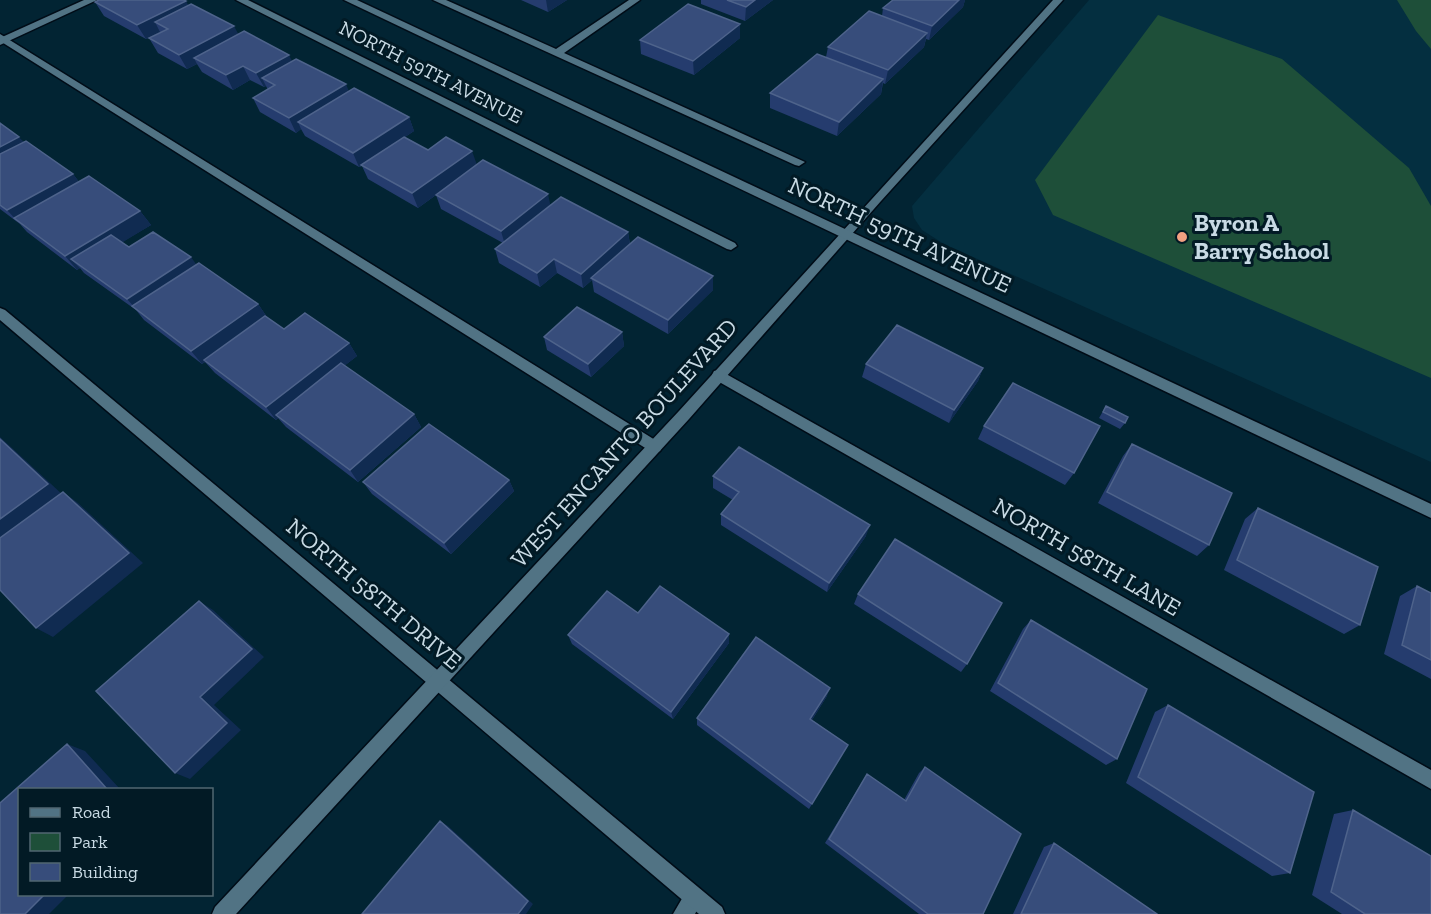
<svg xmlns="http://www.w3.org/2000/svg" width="1431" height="914" font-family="'Zilla Slab',serif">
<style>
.built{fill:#042f40}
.green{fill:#1e4f39}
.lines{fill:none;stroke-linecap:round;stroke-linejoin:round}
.service-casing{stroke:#000c17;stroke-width:3}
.minor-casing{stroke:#000c17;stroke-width:3}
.tertiary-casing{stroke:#000c17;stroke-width:3}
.secondary-casing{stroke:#000c17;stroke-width:3}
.service{fill:#517384;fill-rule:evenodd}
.minor{fill:#517384;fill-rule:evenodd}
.tertiary{fill:#517384;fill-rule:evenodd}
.secondary{fill:#517384;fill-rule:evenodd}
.wall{fill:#253c6e}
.shaded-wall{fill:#102b51}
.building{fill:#374d7b;stroke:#4e638b;stroke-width:1.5}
.poi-dot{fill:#f2a081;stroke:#021a25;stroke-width:2}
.labels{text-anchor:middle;stroke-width:6;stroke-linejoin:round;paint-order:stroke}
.far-street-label{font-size:20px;fill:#c8dae4;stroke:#021a25}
.poi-label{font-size:24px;font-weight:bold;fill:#c8dae4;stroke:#021a25;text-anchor:start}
.street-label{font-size:24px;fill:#c8dae4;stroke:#021a25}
</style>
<rect width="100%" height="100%" fill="#022433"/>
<path class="built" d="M 1089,0 L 1431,0 L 1431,462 L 944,244 L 922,230 L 914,218 L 912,206 Z"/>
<path class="green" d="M 1397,0 L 1431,0 L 1431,49 L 1416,31 Z
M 1158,15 L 1282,59 L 1409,168 L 1431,206 L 1431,378 L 1053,215 L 1035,180 Z"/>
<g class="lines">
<g class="service-casing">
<path id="service" d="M 0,34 L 660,443 L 662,447 L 660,451 L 655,453 L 650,451 L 0,41 Z
M 694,887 L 701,890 L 704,897 L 695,914 L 673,914 L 687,890 Z"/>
</g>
<g class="minor-casing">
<path id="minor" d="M 84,0 L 97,0 L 0,45 L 0,38 Z
M 236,0 L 248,0 L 735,243 L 737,246 L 731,250 L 727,249 Z
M 433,0 L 446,0 L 556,49 L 629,0 L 640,0 L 564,53 L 805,162 L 799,166 L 795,165 Z
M 0,308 L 5,310 L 722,907 L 725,914 L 699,914 L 0,320 Z
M 719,370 L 1431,770 L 1431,789 L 714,379 L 712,375 L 714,371 Z"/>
</g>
<g class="tertiary-casing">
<path id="tertiary" d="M 1053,0 L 1063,0 L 881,201 L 689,419 L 236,914 L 212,914 L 215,907 L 679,411 Z"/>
</g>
<g class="secondary-casing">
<path id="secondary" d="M 344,0 L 357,0 L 1431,504 L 1431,518 Z"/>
</g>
<use href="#service" class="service"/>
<use href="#minor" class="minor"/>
<use href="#tertiary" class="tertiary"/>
<use href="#secondary" class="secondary"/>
</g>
<path class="wall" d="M 521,0 L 567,0 L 548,12 Z
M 701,0 L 773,0 L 745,21 L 701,4 Z
M 893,0 L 965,0 L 963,7 L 929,40 L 926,39 L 924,47 L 885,84 L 883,83 L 881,94 L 837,136 L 770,108 L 770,93 L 826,57 L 828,47 L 882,16 L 883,8 Z
M 95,2 L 188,6 L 238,34 L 292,61 L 349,92 L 409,117 L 414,131 L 405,137 L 428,150 L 476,165 L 550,206 L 628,232 L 630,244 L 713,290 L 668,334 L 594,292 L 592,280 L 583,288 L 557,273 L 540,287 L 499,263 L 495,249 L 503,243 L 441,209 L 436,195 L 418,208 L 368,179 L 362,166 L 359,167 L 305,136 L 301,129 L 296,133 L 260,112 L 253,98 L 268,90 L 266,86 L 264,87 L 250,80 L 233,90 L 202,72 L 197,64 L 187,69 L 158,53 L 149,38 L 161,33 L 160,32 L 146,39 L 104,16 Z
M 740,24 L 740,38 L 694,75 L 641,54 L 640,40 Z
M 0,123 L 24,142 L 73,174 L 79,182 L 140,211 L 151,225 L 122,242 L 129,247 L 196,265 L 258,304 L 267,317 L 284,329 L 349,343 L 357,356 L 344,366 L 414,414 L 421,427 L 358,482 L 286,427 L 278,418 L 276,420 L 215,373 L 205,362 L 202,364 L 144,320 L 136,310 L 84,273 L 80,268 L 77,270 L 27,232 L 20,224 L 0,209 Z
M 622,332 L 624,346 L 591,377 L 547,350 L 544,337 Z
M 866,364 L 983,368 L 978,381 L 949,423 L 862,377 Z
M 1106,406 L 1125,423 L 1120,429 L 1099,418 Z
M 984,426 L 1074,473 L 1065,485 L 978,439 Z
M 1132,444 L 1209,545 L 1197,556 L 1098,503 L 1123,456 Z
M 713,476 L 866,536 L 827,592 L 721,525 L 721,514 L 733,500 L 713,488 Z
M 509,480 L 514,491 L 451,554 L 372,494 L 363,482 Z
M 1258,508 L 1360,625 L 1344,634 L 1224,570 L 1245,519 Z
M 1417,586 L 1431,593 L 1431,679 L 1384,654 L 1400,596 Z
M 858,594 L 967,664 L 961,672 L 854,604 Z
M 638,613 L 729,634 L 729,643 L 673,719 L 572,644 L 568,635 Z
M 1031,620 L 1117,759 L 1106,765 L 990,691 L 1023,629 Z
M 827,696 L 812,720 L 848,745 L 809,809 L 697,725 L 697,718 Z
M 1168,705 L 1290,873 L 1272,876 L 1126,783 L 1155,712 Z
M 925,767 L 983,914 L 919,914 L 825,843 L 867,774 L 904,800 L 919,773 Z
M 1353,810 L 1431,914 L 1342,914 L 1312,895 L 1334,814 Z
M 1054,843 L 1157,914 L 1013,914 L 1044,847 Z"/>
<path class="shaded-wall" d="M 546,0 L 567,0 L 548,12 Z
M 755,0 L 773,0 L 745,21 L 746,7 Z
M 959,0 L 965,0 L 963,7 L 929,40 L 932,26 Z
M 186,1 L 194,15 L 155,22 L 160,32 L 146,39 L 137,25 Z
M 740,24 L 740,38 L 694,75 L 693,61 Z
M 234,26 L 242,41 L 194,58 L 197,64 L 187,69 L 179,55 Z
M 927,33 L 924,47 L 885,84 L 888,70 Z
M 289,55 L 296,69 L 262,78 L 266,86 L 264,87 L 256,73 Z
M 243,66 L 250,80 L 233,90 L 226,75 Z
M 883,79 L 881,94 L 837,136 L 839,122 Z
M 346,84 L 352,99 L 298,122 L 301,129 L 296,133 L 289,118 Z
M 409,117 L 414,131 L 359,167 L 353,153 Z
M 19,137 L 31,151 L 0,167 L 0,147 Z
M 472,151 L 477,165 L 418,208 L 412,193 Z
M 73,174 L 84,188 L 14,218 L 20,224 L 7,210 Z
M 548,194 L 551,208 L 505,245 L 501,231 Z
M 140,211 L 151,225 L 82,267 L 71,259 L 80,268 L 77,270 L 65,256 Z
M 628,232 L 630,246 L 591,278 L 592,280 L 583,288 L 581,274 Z
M 191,257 L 201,271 L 136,309 L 127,299 Z
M 554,259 L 557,273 L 540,287 L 537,273 Z
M 713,276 L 713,290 L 668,334 L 668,320 Z
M 258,304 L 267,317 L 202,364 L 191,351 Z
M 622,332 L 624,346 L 591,377 L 588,364 Z
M 349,343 L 357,356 L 279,417 L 276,415 L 278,418 L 276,420 L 266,407 Z
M 983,368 L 978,381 L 949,423 L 954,410 Z
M 414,414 L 421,427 L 358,482 L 350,470 Z
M 0,437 L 63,495 L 0,541 Z
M 509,480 L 514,491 L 451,554 L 444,543 Z
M 63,492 L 78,503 L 143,563 L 53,637 L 36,628 Z
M 870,525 L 866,536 L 827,592 L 829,583 Z
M 199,601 L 213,610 L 264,657 L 214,705 L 241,730 L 190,779 L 175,773 Z
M 729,634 L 729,643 L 673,719 L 671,712 Z
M 830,688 L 827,696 L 808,726 L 810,719 Z
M 67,744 L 85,751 L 120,789 L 107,789 Z
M 440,821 L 448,826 L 533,904 L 526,914 L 518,914 Z
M 45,894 L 69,894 L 49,914 L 25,914 Z"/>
<path class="building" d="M 99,0 L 184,0 L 186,1 L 137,25 L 95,2 Z
M 727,0 L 755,0 L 746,7 Z
M 893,0 L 959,0 L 932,26 L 883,8 Z
M 191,4 L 234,26 L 179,55 L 149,38 L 168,29 L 155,22 Z
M 688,4 L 740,24 L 693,61 L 640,40 Z
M 869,11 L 927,33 L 888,70 L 828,47 Z
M 244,31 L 289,55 L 256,73 L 243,66 L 226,75 L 194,58 Z
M 817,54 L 883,79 L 839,122 L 770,93 Z
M 296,59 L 346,84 L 289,118 L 253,98 L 275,85 L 262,78 Z
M 354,88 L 409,117 L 353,153 L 298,122 Z
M 0,123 L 19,137 L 0,147 Z
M 404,137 L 428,150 L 446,137 L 472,151 L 412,193 L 361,165 Z
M 26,141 L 73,174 L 7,210 L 0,205 L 0,154 Z
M 483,160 L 548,194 L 501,231 L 436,195 Z
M 89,176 L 140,211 L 65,256 L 14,218 Z
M 561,197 L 628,232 L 581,274 L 554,259 L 537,273 L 495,249 Z
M 153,232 L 191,257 L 127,299 L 71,259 L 111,235 L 129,247 Z
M 638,237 L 713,276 L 668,320 L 591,278 Z
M 199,263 L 258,304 L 191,351 L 132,306 Z
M 577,307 L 622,332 L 588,364 L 544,337 Z
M 305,313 L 349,343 L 266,407 L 204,360 L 265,316 L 284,329 Z
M 897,325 L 983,368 L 954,410 L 866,364 Z
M 341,363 L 414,414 L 350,470 L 276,415 Z
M 1013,383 L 1100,426 L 1074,473 L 984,426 Z
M 1106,406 L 1128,417 L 1125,423 L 1103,412 Z
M 429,424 L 509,480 L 444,543 L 363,482 Z
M 0,439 L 48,484 L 0,519 Z
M 1132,444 L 1232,493 L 1209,545 L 1107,492 Z
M 739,447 L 870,525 L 829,583 L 721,514 L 739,492 L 713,476 Z
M 63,492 L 129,553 L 36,628 L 0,590 L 0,538 Z
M 1258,508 L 1378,567 L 1360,625 L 1237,560 Z
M 895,539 L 1002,603 L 967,664 L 858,594 Z
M 660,586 L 729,634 L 671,712 L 568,635 L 607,591 L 638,613 Z
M 1417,586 L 1431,593 L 1431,660 L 1402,645 Z
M 199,601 L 252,649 L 200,697 L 227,723 L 175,773 L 96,691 Z
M 1031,620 L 1147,689 L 1117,759 L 998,683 Z
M 756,637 L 830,688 L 810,719 L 848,745 L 812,804 L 697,718 Z
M 1168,705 L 1314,792 L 1290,873 L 1138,777 Z
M 67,744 L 107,789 L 20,789 L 20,894 L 45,894 L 25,914 L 0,914 L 0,803 Z
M 925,767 L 1021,834 L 983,914 L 928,914 L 829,839 L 867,774 L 906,801 Z
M 1353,810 L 1431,856 L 1431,914 L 1365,914 L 1331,892 Z
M 440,821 L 528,901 L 518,914 L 362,914 Z
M 1054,843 L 1157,914 L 1021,914 Z"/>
<circle class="poi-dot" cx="1182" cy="237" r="6"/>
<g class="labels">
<g class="far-street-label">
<text transform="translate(431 72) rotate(27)" y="7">NORTH 59TH AVENUE</text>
</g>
<g class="poi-label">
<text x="1194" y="231">Byron A<tspan x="1194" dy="28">Barry School</tspan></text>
</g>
<g class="street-label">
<text transform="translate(900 235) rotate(25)" y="8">NORTH 59TH AVENUE</text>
<text transform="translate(624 443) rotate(-48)" y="8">WEST ENCANTO BOULEVARD</text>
<text transform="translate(1087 557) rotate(30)" y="8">NORTH 58TH LANE</text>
<text transform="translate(374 594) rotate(40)" y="8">NORTH 58TH DRIVE</text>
</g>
</g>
<rect x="18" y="788" width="195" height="108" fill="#021a25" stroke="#516771" stroke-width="1.5"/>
<rect x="30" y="808" width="30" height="9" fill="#517384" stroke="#516771" stroke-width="1.5"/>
<text x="72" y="818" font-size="18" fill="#c8dae4">Road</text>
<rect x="30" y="833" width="30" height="18" fill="#1e4f39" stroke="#516771" stroke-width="1.5"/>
<text x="72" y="848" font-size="18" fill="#c8dae4">Park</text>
<rect x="30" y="863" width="30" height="18" fill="#374d7b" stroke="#516771" stroke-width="1.5"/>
<text x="72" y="878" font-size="18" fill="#c8dae4">Building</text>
</svg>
